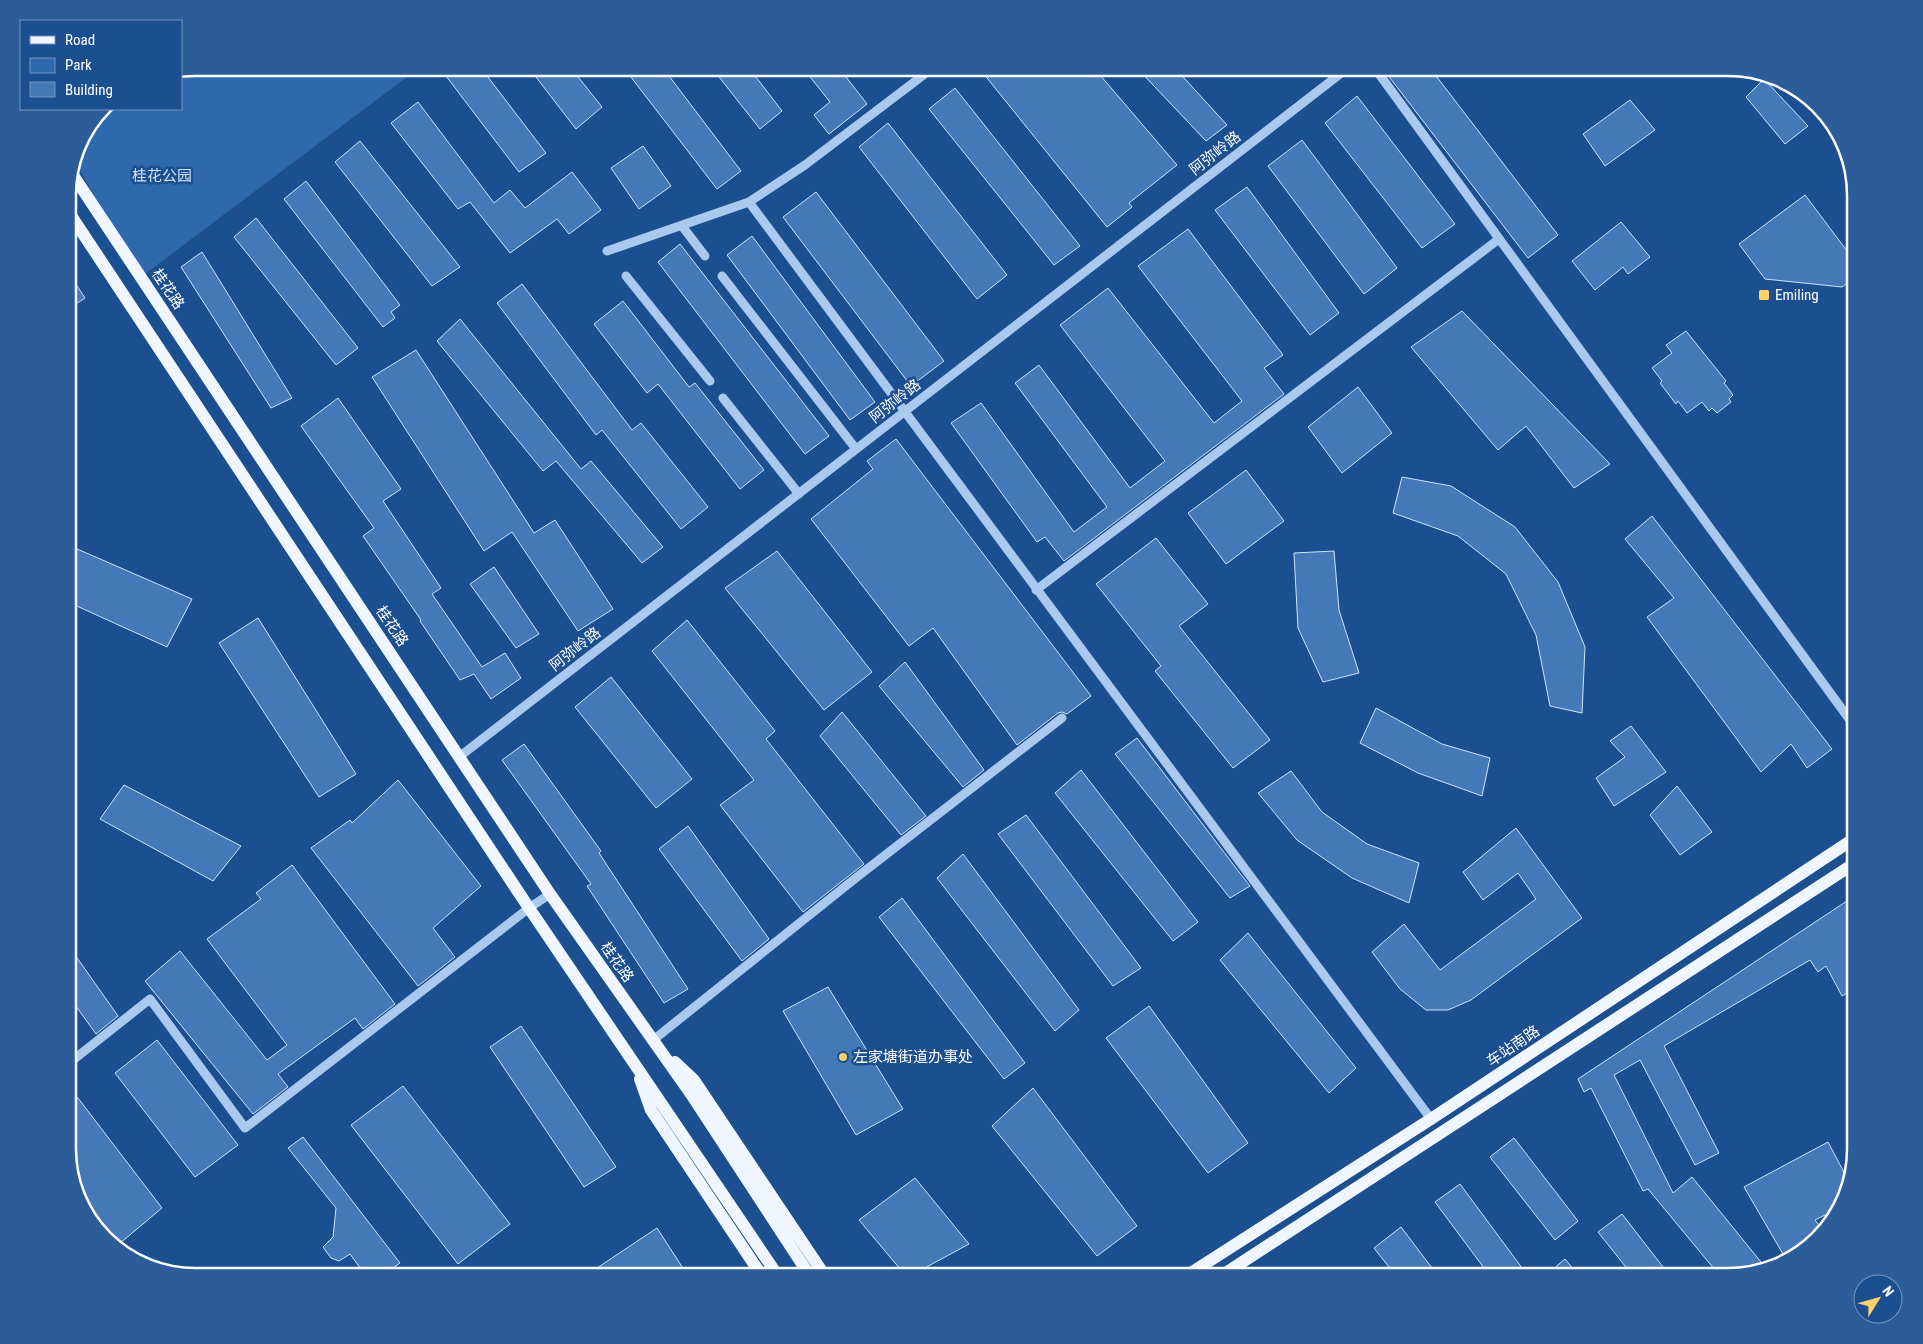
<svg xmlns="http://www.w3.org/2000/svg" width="1923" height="1344" font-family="'Roboto Condensed','Noto Sans SC',sans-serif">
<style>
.green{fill:#2e69ad}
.building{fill:#4478b7;stroke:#cfe3fa}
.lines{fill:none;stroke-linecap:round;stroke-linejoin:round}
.minor{stroke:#a9c9ee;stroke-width:9}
.major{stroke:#f0f6ff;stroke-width:12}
.poi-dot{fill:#ffd166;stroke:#1b4f8f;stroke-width:2}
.labels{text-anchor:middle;stroke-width:5;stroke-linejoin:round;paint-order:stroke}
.street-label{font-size:15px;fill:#fff;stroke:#1b4f8f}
.park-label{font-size:15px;fill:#cfe3fa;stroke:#1b4f8f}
.poi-label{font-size:15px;fill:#fff;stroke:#1b4f8f;text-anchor:start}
.rim{fill:none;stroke:#fff;stroke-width:2.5}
</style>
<rect width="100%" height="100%" fill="#1b4f8f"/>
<path class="green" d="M 195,67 L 419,68 L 141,277 L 74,160 L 77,146 L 102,109 L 181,109 L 181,70 Z"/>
<path class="building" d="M 460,68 L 481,68 L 546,153 L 519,172 L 446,76 Z
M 529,68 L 571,68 L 602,107 L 576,129 Z
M 624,68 L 663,68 L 741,171 L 717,189 Z
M 712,68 L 749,68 L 782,111 L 760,129 Z
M 803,68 L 839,68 L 867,104 L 829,134 L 814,115 L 830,102 Z
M 979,68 L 1094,68 L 1177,165 L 1129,203 L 1132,207 L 1107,227 Z
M 1137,68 L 1175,68 L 1227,125 L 1206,141 Z
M 1396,68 L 1430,68 L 1558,235 L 1528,258 L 1387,74 Z
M 1764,79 L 1808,126 L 1785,144 L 1746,97 Z
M 955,88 L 1080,246 L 1054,265 L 929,109 Z
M 1357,96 L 1455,224 L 1422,248 L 1325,123 Z
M 1630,100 L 1655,130 L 1605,166 L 1583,134 Z
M 418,102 L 494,203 L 510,190 L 525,208 L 572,172 L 601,210 L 569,234 L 557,219 L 510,253 L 470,202 L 458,209 L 391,123 Z
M 888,123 L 1007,275 L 977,299 L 859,147 Z
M 1302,140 L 1397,268 L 1364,294 L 1268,166 Z
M 360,141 L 460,267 L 432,286 L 335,162 Z
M 643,146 L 671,186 L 639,209 L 611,168 Z
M 306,181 L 400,305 L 391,312 L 395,318 L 383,327 L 284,199 Z
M 1247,187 L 1339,313 L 1310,335 L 1215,210 Z
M 816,192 L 944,361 L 911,386 L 783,217 Z
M 1805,195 L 1856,263 L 1856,277 L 1842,287 L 1765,279 L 1739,244 Z
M 256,218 L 358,348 L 336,365 L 234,237 Z
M 1621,222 L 1650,257 L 1628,274 L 1623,267 L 1595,290 L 1572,261 Z
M 1188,229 L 1283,355 L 1264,368 L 1284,394 L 1064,561 L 1045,537 L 1037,542 L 951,423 L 981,403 L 1074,532 L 1107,507 L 1015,383 L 1039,365 L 1130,488 L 1165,461 L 1060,325 L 1108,288 L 1214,423 L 1242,401 L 1138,266 Z
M 752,236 L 875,402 L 850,420 L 727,255 Z
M 680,244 L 829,436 L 805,454 L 658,262 Z
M 202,252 L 292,398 L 271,408 L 181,267 Z
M 68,272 L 85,298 L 68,309 Z
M 522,284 L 632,430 L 641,423 L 708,507 L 681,529 L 602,430 L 596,435 L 497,303 Z
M 623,301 L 689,387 L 695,383 L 764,470 L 740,489 L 658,384 L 647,393 L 594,324 Z
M 1462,311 L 1610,464 L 1574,488 L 1526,426 L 1498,450 L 1411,347 Z
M 460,319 L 581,469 L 591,461 L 663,547 L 642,563 L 556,461 L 543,471 L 437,341 Z
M 1686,331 L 1726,381 L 1724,383 L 1733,395 L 1729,399 L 1731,402 L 1717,413 L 1712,408 L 1709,411 L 1702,402 L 1687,413 L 1678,401 L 1676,404 L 1660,383 L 1662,381 L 1652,368 L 1672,353 L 1666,345 Z
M 416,350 L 534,533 L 555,520 L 613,609 L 578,631 L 512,532 L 484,551 L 372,377 Z
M 1358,387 L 1392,433 L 1342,473 L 1308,427 Z
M 338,398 L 401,489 L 383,501 L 441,588 L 432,594 L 482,667 L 505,653 L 521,678 L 491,699 L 474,674 L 460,680 L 420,621 L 421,620 L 363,536 L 374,528 L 301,426 Z
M 896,439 L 1091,696 L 1067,714 L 1062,712 L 1058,713 L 1017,745 L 933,628 L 909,646 L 811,519 L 873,469 L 867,461 Z
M 1246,470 L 1284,521 L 1226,564 L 1188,513 Z
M 1402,477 L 1451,486 L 1515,527 L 1558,582 L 1585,647 L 1582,713 L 1550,706 L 1536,635 L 1506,574 L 1458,536 L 1393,513 Z
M 1652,516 L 1832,749 L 1807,768 L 1791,744 L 1761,772 L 1647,617 L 1674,598 L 1625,539 Z
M 1156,538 L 1208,604 L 1179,626 L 1270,740 L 1233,768 L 1155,671 L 1161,666 L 1096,584 Z
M 68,545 L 192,599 L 167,647 L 68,602 Z
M 777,551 L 872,672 L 824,710 L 725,588 Z
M 1334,551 L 1339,610 L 1359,673 L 1323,682 L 1298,628 L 1294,553 Z
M 494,567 L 539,634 L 516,648 L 470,584 Z
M 258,618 L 356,774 L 319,797 L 219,643 Z
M 687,620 L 775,731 L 766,739 L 864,864 L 803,912 L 720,805 L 754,780 L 652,651 Z
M 905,662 L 984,770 L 963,787 L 879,686 Z
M 611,677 L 692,779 L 656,808 L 575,707 Z
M 1376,708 L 1442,744 L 1490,758 L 1482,796 L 1418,773 L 1360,743 Z
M 842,712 L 926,816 L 901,835 L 820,736 Z
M 1631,726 L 1666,772 L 1614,806 L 1596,778 L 1625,757 L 1610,741 Z
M 1137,738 L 1239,872 L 1250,886 L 1230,898 L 1115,754 Z
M 524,744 L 601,851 L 599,853 L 688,989 L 664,1003 L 587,886 L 591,884 L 502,760 Z
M 1081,770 L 1198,922 L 1173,941 L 1055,793 Z
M 1291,771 L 1322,812 L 1367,844 L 1419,863 L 1409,903 L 1352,878 L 1297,840 L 1258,793 Z
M 398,780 L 481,886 L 433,928 L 455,957 L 418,986 L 311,848 L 350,820 L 352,823 Z
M 124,785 L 241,846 L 213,881 L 100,819 Z
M 1677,786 L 1712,832 L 1680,855 L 1650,815 Z
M 1026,815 L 1141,968 L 1113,986 L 998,834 Z
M 688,826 L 769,939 L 742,961 L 659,849 Z
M 1516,828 L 1582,918 L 1471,1000 L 1448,1010 L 1426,1010 L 1400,989 L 1372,952 L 1404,924 L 1440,970 L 1536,899 L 1518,873 L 1483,900 L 1463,872 Z
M 963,854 L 1079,1010 L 1055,1031 L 937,878 Z
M 292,865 L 395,1004 L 363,1029 L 355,1018 L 278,1074 L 288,1087 L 253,1114 L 145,981 L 180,951 L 267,1060 L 287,1045 L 207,939 L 261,899 L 256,893 Z
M 1856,895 L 1856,949 L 1849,952 L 1856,963 L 1856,988 L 1842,996 L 1826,966 L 1818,972 L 1810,960 L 1664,1046 L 1719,1153 L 1695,1165 L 1640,1060 L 1614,1075 L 1673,1193 L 1692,1177 L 1765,1267 L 1728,1276 L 1720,1276 L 1648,1189 L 1643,1191 L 1591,1088 L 1584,1092 L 1578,1079 Z
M 902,898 L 1025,1063 L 1004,1079 L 879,917 Z
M 1248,933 L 1356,1068 L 1329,1093 L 1220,960 Z
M 68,945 L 118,1016 L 96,1034 L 68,995 Z
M 828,987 L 903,1109 L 856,1135 L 783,1011 Z
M 1149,1006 L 1248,1143 L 1208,1173 L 1106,1038 Z
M 521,1026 L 616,1167 L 584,1187 L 490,1047 Z
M 157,1040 L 238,1145 L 195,1177 L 115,1073 Z
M 68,1085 L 162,1208 L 119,1244 L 79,1193 L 68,1157 Z
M 403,1086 L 510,1224 L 458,1264 L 351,1125 Z
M 1033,1088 L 1137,1226 L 1097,1256 L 992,1126 Z
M 303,1137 L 400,1263 L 382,1276 L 366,1276 L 350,1254 L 339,1261 L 331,1258 L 323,1247 L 333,1237 L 336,1208 L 288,1148 Z
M 1514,1138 L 1578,1221 L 1555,1240 L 1490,1157 Z
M 1828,1142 L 1847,1178 L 1837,1209 L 1815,1220 L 1823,1230 L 1791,1260 L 1787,1261 L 1744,1187 Z
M 915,1178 L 969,1244 L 910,1276 L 906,1276 L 859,1220 Z
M 1460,1184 L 1528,1276 L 1490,1276 L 1435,1202 Z
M 1622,1214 L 1670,1276 L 1633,1276 L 1598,1232 Z
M 1401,1227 L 1438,1276 L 1396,1276 L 1374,1248 Z
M 657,1228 L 688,1276 L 603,1276 L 597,1268 Z
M 1565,1259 L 1579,1276 L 1545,1276 Z"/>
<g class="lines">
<path class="minor" d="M 1374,67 L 1855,727
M 749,202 L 1431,1119
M 682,226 L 705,256
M 607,251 L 749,202 L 805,165 L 934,67
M 626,276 L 710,381
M 722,276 L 856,449
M 723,398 L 799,494
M 1036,590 L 1499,239
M 459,757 L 1349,67
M 652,1041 L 857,877 L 1062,718
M 68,1064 L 150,999 L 245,1128 L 529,908 L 550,894"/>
<path class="major" d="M 71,172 L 550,894 L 691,1094 L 810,1276
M 68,211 L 529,908 L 778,1276
M 675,1062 L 694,1080 L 825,1276
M 640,1079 L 651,1110 L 762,1276
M 1186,1276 L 1431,1119 L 1855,838
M 1221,1276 L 1855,863"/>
</g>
<g class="poi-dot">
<rect x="1758" y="289" width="12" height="12" rx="2.5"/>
<circle cx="843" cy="1057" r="5"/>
</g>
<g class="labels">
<g class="street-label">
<text transform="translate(1215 153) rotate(-38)" y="5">阿弥岭路</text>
<text transform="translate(168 289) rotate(56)" y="5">桂花路</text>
<text transform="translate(895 401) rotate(-38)" y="5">阿弥岭路</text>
<text transform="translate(392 626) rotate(56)" y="5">桂花路</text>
<text transform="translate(575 649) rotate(-38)" y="5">阿弥岭路</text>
<text transform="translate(617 962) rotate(55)" y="5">桂花路</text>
<text transform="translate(1513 1046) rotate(-34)" y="5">车站南路</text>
</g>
<g class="park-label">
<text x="162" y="181">桂花公园</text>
</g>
<g class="poi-label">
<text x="1775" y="300">Emiling</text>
<text x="853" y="1062">左家塘街道办事处</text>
</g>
</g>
<path d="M0 0H1923V1344H0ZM195 76H1728A119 119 0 0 1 1847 195V1149A119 119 0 0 1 1728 1268H195A119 119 0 0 1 76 1149V195A119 119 0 0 1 195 76Z" fill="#2d5d98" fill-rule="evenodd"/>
<path class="rim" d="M195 76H1728A119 119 0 0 1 1847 195V1149A119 119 0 0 1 1728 1268H195A119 119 0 0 1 76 1149V195A119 119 0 0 1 195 76Z"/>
<rect x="20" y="20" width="162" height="90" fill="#1b4f8f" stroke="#7695bc"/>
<rect x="30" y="36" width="25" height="8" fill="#f0f6ff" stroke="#7695bc"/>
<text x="65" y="45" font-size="15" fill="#ffffff">Road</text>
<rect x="30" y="58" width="25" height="15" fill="#2e69ad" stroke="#7695bc"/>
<text x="65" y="70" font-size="15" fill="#ffffff">Park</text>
<rect x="30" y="82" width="25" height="15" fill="#4478b7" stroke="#7695bc"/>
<text x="65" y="95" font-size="15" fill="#ffffff">Building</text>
<g transform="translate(1878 1299) rotate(53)"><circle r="24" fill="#1b4f8f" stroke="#7695bc"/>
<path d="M0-4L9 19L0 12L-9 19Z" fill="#ffd166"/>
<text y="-8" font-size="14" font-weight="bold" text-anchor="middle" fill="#ffffff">N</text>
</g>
</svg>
